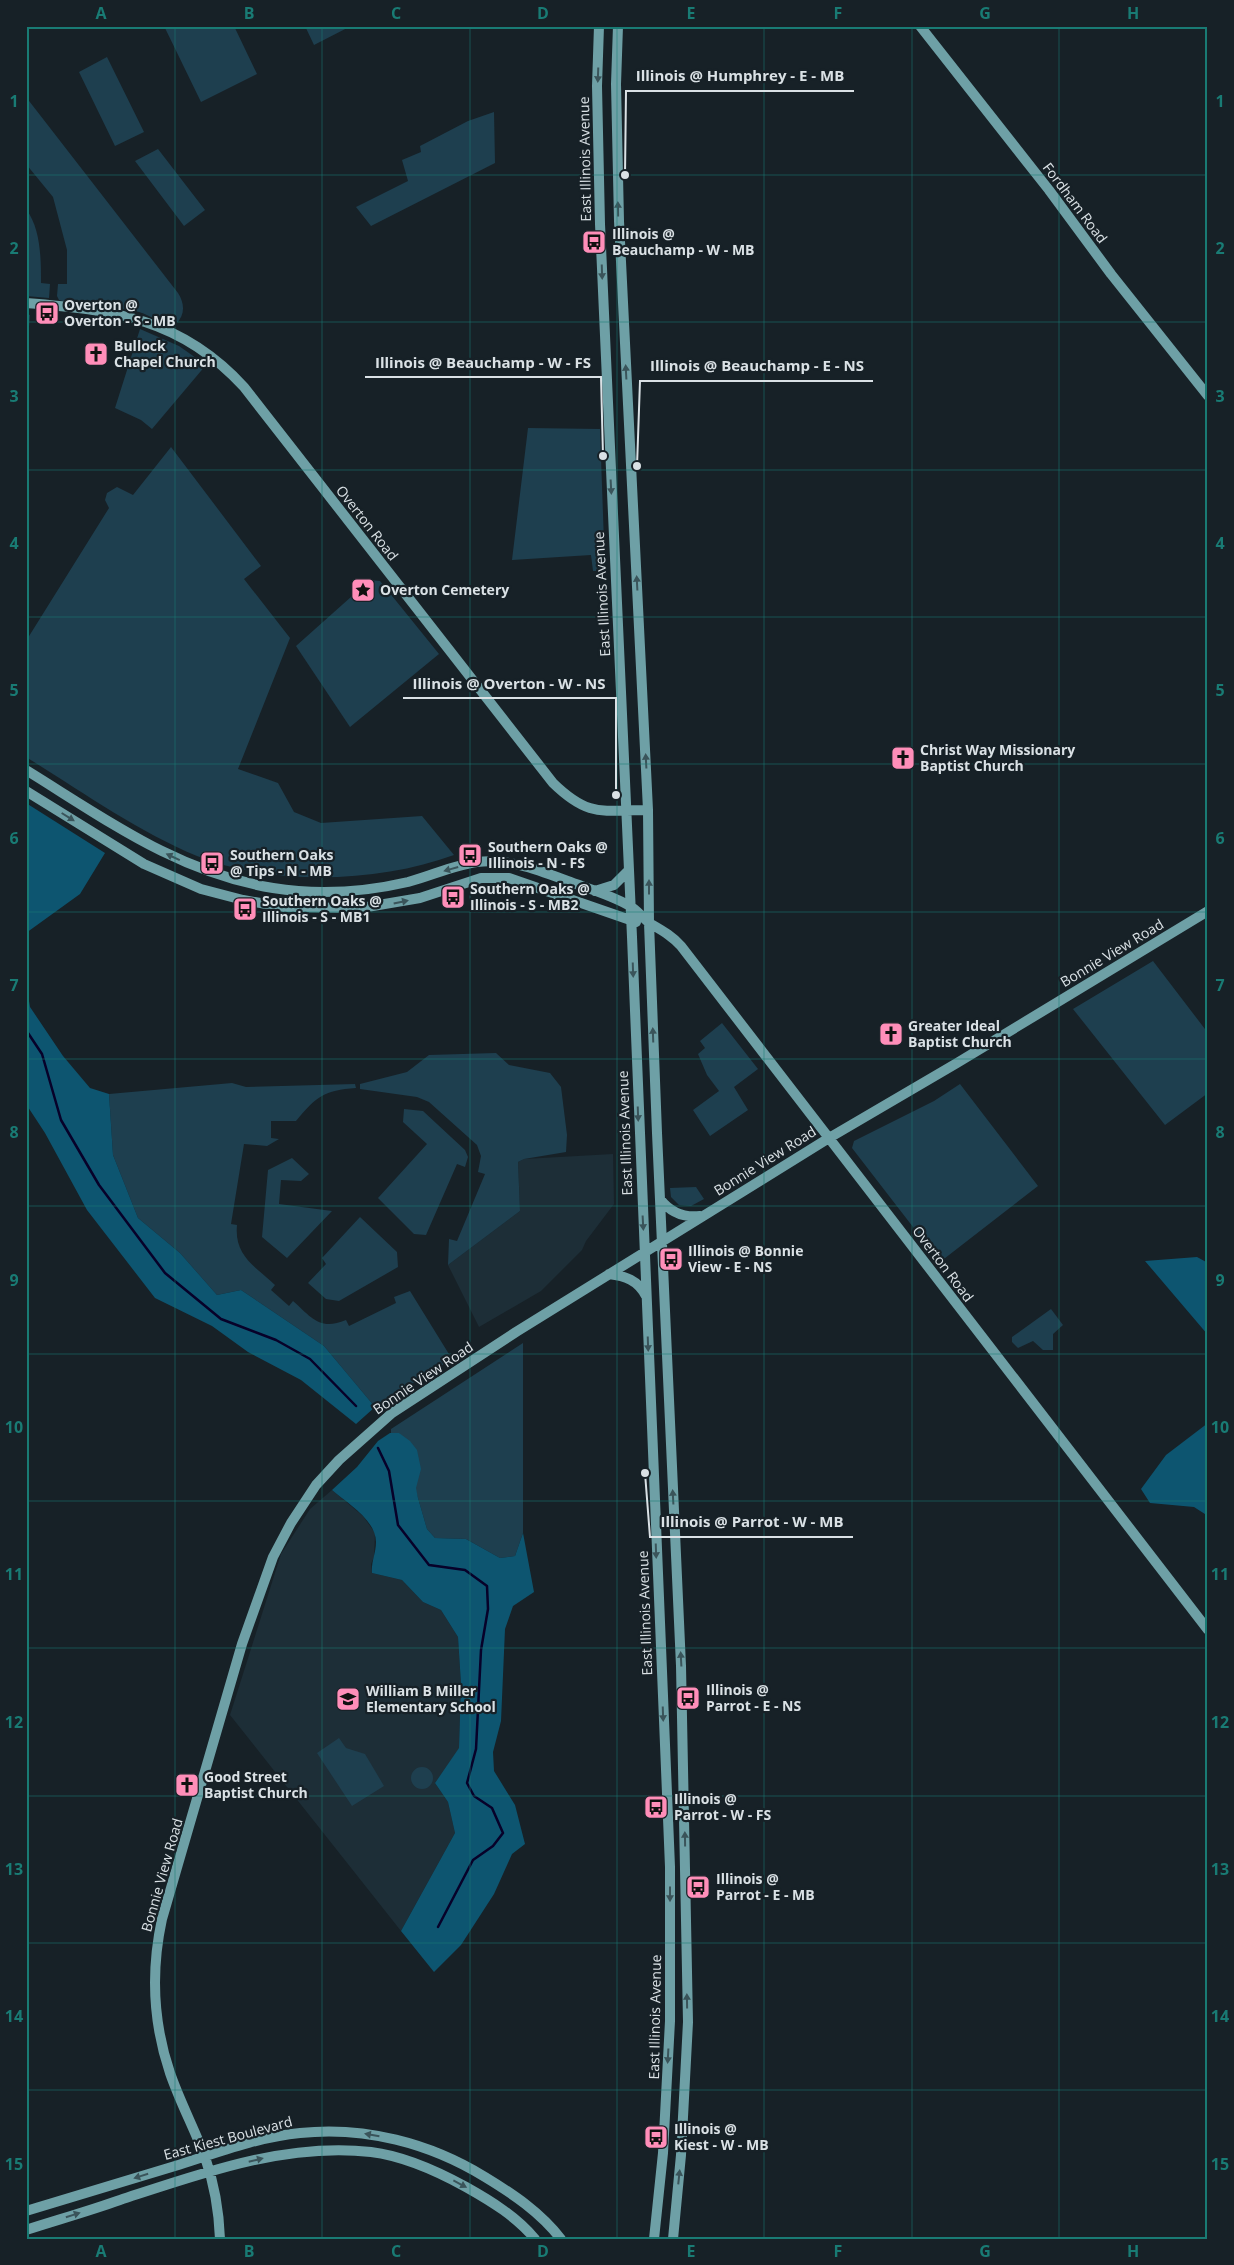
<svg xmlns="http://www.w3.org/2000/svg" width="1234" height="2265" font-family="'Open Sans',sans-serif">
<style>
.built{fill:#1d2e37}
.green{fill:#1e3f4f}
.forest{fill:#0d5570}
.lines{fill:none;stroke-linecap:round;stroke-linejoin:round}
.stream{stroke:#070129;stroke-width:2.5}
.secondary{stroke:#6ea0a6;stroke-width:10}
.oneway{fill:#3a545a}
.grid{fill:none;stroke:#197b74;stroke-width:1;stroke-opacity:0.55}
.labels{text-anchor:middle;stroke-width:4.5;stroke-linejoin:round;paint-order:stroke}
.street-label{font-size:14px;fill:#dae1e5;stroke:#172127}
.poi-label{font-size:14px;font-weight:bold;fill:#dae1e5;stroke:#172127;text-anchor:start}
.leader{fill:none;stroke:#dae1e5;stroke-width:2}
.callout-dot{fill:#dae1e5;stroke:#172127;stroke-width:2}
.callout-label{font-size:15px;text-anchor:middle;font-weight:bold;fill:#dae1e5;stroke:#172127;stroke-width:4.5;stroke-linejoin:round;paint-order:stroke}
.neatline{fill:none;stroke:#197b74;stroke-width:2}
.grid-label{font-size:16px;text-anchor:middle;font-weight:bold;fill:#197b74}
</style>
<rect width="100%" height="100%" fill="#172127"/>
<path class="built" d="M 613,1154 L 614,1204 L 586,1241 L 582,1250 L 541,1291 L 479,1327 L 448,1265 L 520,1211 L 518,1162 L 524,1159 Z
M 332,1490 L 363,1516 L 375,1533 L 374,1557 L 371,1564 L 372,1573 L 402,1580 L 423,1602 L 441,1610 L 458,1637 L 461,1684 L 459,1749 L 435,1783 L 448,1802 L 455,1833 L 401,1931 L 230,1715 L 281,1554 L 310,1509 Z"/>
<path class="green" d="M 169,26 L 234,26 L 257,74 L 201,102 L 165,28 Z
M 305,26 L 351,26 L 314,45 Z
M 107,57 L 144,132 L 115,146 L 79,72 Z
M 26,97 L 178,293 C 185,304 185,315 176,324 C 162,325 152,316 139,312 C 113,305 84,308 59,300 L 57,296 L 58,284 L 67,284 L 67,250 L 53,197 L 26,164 Z
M 494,112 L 495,163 L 371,226 L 356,207 L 408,181 L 402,160 L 421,152 L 420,146 L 468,121 Z
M 158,149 L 205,210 L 184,226 L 135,161 Z
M 26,209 C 41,229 41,259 41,283 L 50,284 L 49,298 L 26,296 Z
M 26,314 L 30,315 L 26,361 Z
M 140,329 L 179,346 L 206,365 L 152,429 L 141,420 L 115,408 Z
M 528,428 L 600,429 L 605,571 L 593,571 L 591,555 L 512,560 Z
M 171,447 L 261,566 L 244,579 L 290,638 L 238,769 L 278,783 L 294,812 L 321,823 L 422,816 L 454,855 C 378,883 272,886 197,856 C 137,831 81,791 26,757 L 26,641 L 109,508 L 105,500 L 107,493 L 117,487 L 133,495 Z
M 370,580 L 380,581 L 439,654 L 350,727 L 296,646 Z
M 1153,961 L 1208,1033 L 1208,1093 L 1165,1125 L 1073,1009 Z
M 722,1023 L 758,1069 L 734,1087 L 748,1110 L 710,1136 L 693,1110 L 719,1091 L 707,1075 L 698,1054 L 705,1048 L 700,1041 Z
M 496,1053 L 509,1065 L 550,1073 L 561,1087 L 567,1135 L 566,1152 L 524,1159 L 518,1162 L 520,1211 L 448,1265 L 449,1239 L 457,1241 L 485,1174 L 478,1172 L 481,1156 L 477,1145 L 429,1102 L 417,1097 L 360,1089 L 360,1084 L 407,1072 L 429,1055 Z
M 232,1083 L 246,1087 L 355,1084 L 356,1088 C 324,1090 316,1097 296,1121 L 271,1121 L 271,1138 L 279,1139 L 267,1146 L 244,1144 L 231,1224 L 237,1225 C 234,1256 255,1266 275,1285 L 271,1290 L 289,1306 L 293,1301 C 312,1318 320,1331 346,1320 L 349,1326 L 396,1303 L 394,1297 L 410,1291 L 452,1359 L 375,1407 L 324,1346 L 241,1290 L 217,1295 L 180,1253 L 138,1218 L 113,1155 L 109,1094 Z
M 960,1084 L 1038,1186 L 940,1262 L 852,1148 L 854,1141 L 934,1101 Z
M 404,1109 L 423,1111 L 465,1150 L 468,1157 L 465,1167 L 457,1164 L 426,1235 L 414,1234 L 378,1198 L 427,1144 L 403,1122 Z
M 292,1158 L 309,1174 L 301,1181 L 281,1180 L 279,1204 L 332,1211 L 287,1258 L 262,1237 L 268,1170 Z
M 696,1187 L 704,1199 L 691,1206 L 679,1205 L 671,1197 L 670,1188 Z
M 360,1217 L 397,1252 L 398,1267 L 339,1301 L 326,1299 L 308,1283 L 326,1264 L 322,1258 Z
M 1051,1309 L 1063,1325 L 1053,1334 L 1053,1350 L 1043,1350 L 1033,1341 L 1018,1348 L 1012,1342 L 1012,1337 Z
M 523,1343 L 523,1533 L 515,1556 L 500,1558 L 466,1539 L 435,1538 L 427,1529 L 399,1433 L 391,1433 L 391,1429 Z
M 339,1738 L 346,1748 L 365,1754 L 384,1786 L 352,1806 L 317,1753 Z
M411 1778a11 11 0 1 1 22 0a11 11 0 1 1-22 0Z"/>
<path class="forest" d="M 26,803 L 105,853 L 80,894 L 26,933 Z
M 26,983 L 30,1007 L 63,1056 L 90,1088 L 109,1094 L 113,1155 L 138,1218 L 180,1253 L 217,1295 L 241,1290 L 324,1346 L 375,1407 L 356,1424 L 301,1380 L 248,1352 L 212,1326 L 155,1298 L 87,1210 L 45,1133 L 26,1104 Z
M 1197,1257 L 1208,1263 L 1208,1335 L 1145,1261 Z
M 1208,1423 L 1208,1516 L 1194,1507 L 1150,1503 L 1141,1489 L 1166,1455 Z
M 390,1433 L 399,1433 L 410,1441 L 417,1450 L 421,1469 L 416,1488 L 418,1498 L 427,1529 L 435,1538 L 466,1539 L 500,1558 L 515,1556 L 523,1533 L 534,1592 L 513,1606 L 505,1629 L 501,1721 L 493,1752 L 494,1771 L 515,1805 L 525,1844 L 512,1854 L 494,1894 L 461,1945 L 434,1972 L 401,1931 L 455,1833 L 448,1802 L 435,1783 L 459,1748 L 461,1684 L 458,1637 L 441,1610 L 423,1602 L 402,1580 L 372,1573 C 371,1562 376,1553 376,1542 C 376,1520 347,1503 332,1490 L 357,1467 L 378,1441 Z"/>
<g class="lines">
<path class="stream" d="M 26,1030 L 42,1054 L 61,1120 L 99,1185 L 165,1273 L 221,1319 L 276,1340 L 310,1359 L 356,1406
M 378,1448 L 389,1471 L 398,1525 L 429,1565 L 465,1570 L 487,1586 L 488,1609 L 481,1650 L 476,1749 L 467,1783 L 474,1796 L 492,1808 L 503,1833 L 493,1846 L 473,1860 L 438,1927"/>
<path class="secondary" d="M 599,26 L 597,86 L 600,224 L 632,937 L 670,1867 L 670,2021 L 663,2153 L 654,2239
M 618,26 L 616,84 L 619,221 L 648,810 L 649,923 L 657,1133 L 681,1666 L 688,2022 L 681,2155 L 673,2239
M 920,26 L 1049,190 L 1111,274 L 1208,396
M 26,303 C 114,310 181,318 244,387 L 553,783 C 589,818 602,810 648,810
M 26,770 C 107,820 177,872 273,888 C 317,895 365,892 408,882 C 431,876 454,865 477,862 C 513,858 543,872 576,884 C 593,890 612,896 628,905 C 637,909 643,919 651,924 C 663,931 672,936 681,946 L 1208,1630
M 26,791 L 144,864 L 201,889 L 243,900 L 283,907 L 361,908 L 420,898 L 481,878 L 509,878 L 636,922
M 595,891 L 614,885 L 629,870
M 660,1199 C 670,1212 683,1218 700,1216
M 609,1274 C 625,1276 638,1280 646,1296
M 26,2211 C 76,2196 126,2181 175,2166 C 216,2153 258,2137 300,2133 C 364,2126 430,2143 485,2177 C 513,2194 540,2212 561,2239
M 26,2230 C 57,2220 89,2211 120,2200 C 199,2174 286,2142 371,2152 C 404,2156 437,2171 466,2187 C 491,2201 517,2217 535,2239
M 220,2239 C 219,2211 214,2183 205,2157 C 194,2128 180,2102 170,2073 C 153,2023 151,1970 162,1919 L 242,1644 L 273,1557 L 291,1523 L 316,1485 L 339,1460 L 392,1413 L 516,1332 L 829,1138 L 957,1063 L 1208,911"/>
</g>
<defs><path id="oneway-solid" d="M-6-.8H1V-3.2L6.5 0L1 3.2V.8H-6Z" transform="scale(1.25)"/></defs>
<g class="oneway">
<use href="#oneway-solid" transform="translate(598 75) rotate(92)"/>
<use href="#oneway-solid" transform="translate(618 209) rotate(-91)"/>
<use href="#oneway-solid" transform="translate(602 272) rotate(88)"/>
<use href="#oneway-solid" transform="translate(626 372) rotate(-93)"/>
<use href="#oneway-solid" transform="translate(611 487) rotate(87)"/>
<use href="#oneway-solid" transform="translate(637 583) rotate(-93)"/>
<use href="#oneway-solid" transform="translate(646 761) rotate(-93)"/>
<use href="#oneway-solid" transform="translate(68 817) rotate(32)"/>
<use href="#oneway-solid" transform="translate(173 857) rotate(-155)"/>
<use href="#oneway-solid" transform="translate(451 869) rotate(164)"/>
<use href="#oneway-solid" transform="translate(649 887) rotate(-90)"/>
<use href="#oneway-solid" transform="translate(401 902) rotate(-12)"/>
<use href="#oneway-solid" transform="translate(633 970) rotate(88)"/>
<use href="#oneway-solid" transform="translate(653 1035) rotate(-92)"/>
<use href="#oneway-solid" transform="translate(638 1114) rotate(88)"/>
<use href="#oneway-solid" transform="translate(643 1223) rotate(87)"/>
<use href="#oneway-solid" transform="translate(648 1344) rotate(88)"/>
<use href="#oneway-solid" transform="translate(673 1497) rotate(-93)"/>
<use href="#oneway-solid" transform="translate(656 1551) rotate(88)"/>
<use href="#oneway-solid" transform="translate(681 1659) rotate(-93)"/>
<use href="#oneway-solid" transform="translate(663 1714) rotate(88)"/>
<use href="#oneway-solid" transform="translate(685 1839) rotate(-91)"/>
<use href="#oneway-solid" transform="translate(670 1894) rotate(90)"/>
<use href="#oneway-solid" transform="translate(687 2001) rotate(-91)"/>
<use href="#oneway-solid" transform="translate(668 2056) rotate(93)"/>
<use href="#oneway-solid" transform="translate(372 2135) rotate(-170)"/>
<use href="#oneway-solid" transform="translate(256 2160) rotate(-14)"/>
<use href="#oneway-solid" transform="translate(141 2176) rotate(163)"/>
<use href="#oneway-solid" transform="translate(679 2177) rotate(-84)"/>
<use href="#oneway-solid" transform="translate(460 2184) rotate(28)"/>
<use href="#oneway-solid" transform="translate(73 2215) rotate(-18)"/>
</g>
<path class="grid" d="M 175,26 L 175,2239M 322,26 L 322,2239M 470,26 L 470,2239M 617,26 L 617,2239M 764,26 L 764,2239M 912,26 L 912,2239M 1059,26 L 1059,2239M 26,175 L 1208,175M 26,322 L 1208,322M 26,470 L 1208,470M 26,617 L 1208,617M 26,764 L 1208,764M 26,912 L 1208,912M 26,1059 L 1208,1059M 26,1206 L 1208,1206M 26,1354 L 1208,1354M 26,1501 L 1208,1501M 26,1648 L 1208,1648M 26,1796 L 1208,1796M 26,1943 L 1208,1943M 26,2090 L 1208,2090"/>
<defs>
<g id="bus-square" transform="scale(1.25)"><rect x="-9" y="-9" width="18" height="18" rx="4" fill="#ff8eb9" stroke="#172127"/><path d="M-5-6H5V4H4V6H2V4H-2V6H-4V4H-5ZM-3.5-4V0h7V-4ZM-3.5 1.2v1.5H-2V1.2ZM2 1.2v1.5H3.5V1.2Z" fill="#111"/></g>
<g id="church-square" transform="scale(1.25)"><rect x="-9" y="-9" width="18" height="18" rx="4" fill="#ff8eb9" stroke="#172127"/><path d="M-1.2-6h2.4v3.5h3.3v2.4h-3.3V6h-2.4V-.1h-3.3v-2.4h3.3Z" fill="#111"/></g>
<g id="sight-square" transform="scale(1.25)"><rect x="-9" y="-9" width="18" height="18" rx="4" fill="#ff8eb9" stroke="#172127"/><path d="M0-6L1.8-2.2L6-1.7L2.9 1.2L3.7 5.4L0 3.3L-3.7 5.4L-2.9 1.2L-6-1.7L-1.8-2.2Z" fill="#111"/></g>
<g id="school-square" transform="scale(1.25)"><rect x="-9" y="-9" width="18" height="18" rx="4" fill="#ff8eb9" stroke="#172127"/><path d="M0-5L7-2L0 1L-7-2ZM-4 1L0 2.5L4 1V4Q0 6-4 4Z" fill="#111"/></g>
</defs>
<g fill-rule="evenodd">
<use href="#bus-square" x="594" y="242"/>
<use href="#bus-square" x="47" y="313"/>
<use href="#church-square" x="96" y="354"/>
<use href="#sight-square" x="363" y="590"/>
<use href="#church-square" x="903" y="758"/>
<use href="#bus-square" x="470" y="855"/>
<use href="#bus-square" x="212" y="863"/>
<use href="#bus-square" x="453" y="897"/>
<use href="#bus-square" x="245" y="909"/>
<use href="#church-square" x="891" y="1034"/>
<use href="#bus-square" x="671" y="1259"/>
<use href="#bus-square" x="688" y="1698"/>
<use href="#school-square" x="348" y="1699"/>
<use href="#church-square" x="187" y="1785"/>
<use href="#bus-square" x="656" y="1807"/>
<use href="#bus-square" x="698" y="1887"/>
<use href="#bus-square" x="656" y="2137"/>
</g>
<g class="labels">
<g class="street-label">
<text transform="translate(585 159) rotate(-91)" y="5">East Illinois Avenue</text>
<text transform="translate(1075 203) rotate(53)" y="5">Fordham Road</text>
<text transform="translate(367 523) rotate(52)" y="5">Overton Road</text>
<text transform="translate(602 594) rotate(-93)" y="5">East Illinois Avenue</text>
<text transform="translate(1112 953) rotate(-31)" y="5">Bonnie View Road</text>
<text transform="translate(625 1133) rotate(-92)" y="5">East Illinois Avenue</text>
<text transform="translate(765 1161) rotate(-32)" y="5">Bonnie View Road</text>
<text transform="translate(943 1264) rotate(53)" y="5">Overton Road</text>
<text transform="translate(423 1378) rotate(-34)" y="5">Bonnie View Road</text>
<text transform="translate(645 1613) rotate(-92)" y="5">East Illinois Avenue</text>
<text transform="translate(162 1875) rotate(-74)" y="5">Bonnie View Road</text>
<text transform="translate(655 2017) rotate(-89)" y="5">East Illinois Avenue</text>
<text transform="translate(228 2138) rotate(-15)" y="5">East Kiest Boulevard</text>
</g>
<g class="poi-label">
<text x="612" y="239">Illinois @<tspan x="612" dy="16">Beauchamp - W - MB</tspan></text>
<text x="64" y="310">Overton @<tspan x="64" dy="16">Overton - S - MB</tspan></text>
<text x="114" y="351">Bullock<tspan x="114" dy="16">Chapel Church</tspan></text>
<text x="380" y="595">Overton Cemetery</text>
<text x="920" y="755">Christ Way Missionary<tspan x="920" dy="16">Baptist Church</tspan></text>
<text x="488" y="852">Southern Oaks @<tspan x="488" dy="16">Illinois - N - FS</tspan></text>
<text x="230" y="860">Southern Oaks<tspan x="230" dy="16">@ Tips - N - MB</tspan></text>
<text x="470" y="894">Southern Oaks @<tspan x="470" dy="16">Illinois - S - MB2</tspan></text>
<text x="262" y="906">Southern Oaks @<tspan x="262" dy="16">Illinois - S - MB1</tspan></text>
<text x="908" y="1031">Greater Ideal<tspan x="908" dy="16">Baptist Church</tspan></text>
<text x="688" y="1256">Illinois @ Bonnie<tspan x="688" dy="16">View - E - NS</tspan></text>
<text x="706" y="1695">Illinois @<tspan x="706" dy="16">Parrot - E - NS</tspan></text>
<text x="366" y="1696">William B Miller<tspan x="366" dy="16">Elementary School</tspan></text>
<text x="204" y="1782">Good Street<tspan x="204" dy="16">Baptist Church</tspan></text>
<text x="674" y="1804">Illinois @<tspan x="674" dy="16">Parrot - W - FS</tspan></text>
<text x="716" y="1884">Illinois @<tspan x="716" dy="16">Parrot - E - MB</tspan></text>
<text x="674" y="2134">Illinois @<tspan x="674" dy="16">Kiest - W - MB</tspan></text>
</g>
</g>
<path class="leader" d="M625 175L626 91H854M603 456L601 377H365M637 466L640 381H873M616 795L616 698H403M645 1473L650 1537H853"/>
<g class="callout-dot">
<circle cx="625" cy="175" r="5"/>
<circle cx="603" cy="456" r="5"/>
<circle cx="637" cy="466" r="5"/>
<circle cx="616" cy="795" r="5"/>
<circle cx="645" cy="1473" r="5"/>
</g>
<g class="callout-label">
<text x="740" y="81">Illinois @ Humphrey - E - MB</text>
<text x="483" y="368">Illinois @ Beauchamp - W - FS</text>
<text x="757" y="371">Illinois @ Beauchamp - E - NS</text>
<text x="509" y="689">Illinois @ Overton - W - NS</text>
<text x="752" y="1527">Illinois @ Parrot - W - MB</text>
</g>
<rect width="1234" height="2265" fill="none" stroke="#172127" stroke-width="55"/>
<rect x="28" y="28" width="1178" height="2210" class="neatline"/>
<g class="grid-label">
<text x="101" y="19">A</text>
<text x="249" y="19">B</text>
<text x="396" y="19">C</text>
<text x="543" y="19">D</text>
<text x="691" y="19">E</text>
<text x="838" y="19">F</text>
<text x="985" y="19">G</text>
<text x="1133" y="19">H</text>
<text x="14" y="107">1</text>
<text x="1220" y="107">1</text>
<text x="14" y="254">2</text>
<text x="1220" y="254">2</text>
<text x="14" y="402">3</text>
<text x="1220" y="402">3</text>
<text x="14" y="549">4</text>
<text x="1220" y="549">4</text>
<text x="14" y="696">5</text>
<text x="1220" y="696">5</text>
<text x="14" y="844">6</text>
<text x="1220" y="844">6</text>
<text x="14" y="991">7</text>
<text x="1220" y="991">7</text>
<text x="14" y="1138">8</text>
<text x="1220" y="1138">8</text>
<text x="14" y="1286">9</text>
<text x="1220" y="1286">9</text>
<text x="14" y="1433">10</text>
<text x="1220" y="1433">10</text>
<text x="14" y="1580">11</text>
<text x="1220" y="1580">11</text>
<text x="14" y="1728">12</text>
<text x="1220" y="1728">12</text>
<text x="14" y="1875">13</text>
<text x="1220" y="1875">13</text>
<text x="14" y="2022">14</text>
<text x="1220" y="2022">14</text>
<text x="14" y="2170">15</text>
<text x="1220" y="2170">15</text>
<text x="101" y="2257">A</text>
<text x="249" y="2257">B</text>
<text x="396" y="2257">C</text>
<text x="543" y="2257">D</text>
<text x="691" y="2257">E</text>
<text x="838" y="2257">F</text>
<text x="985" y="2257">G</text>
<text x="1133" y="2257">H</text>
</g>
</svg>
